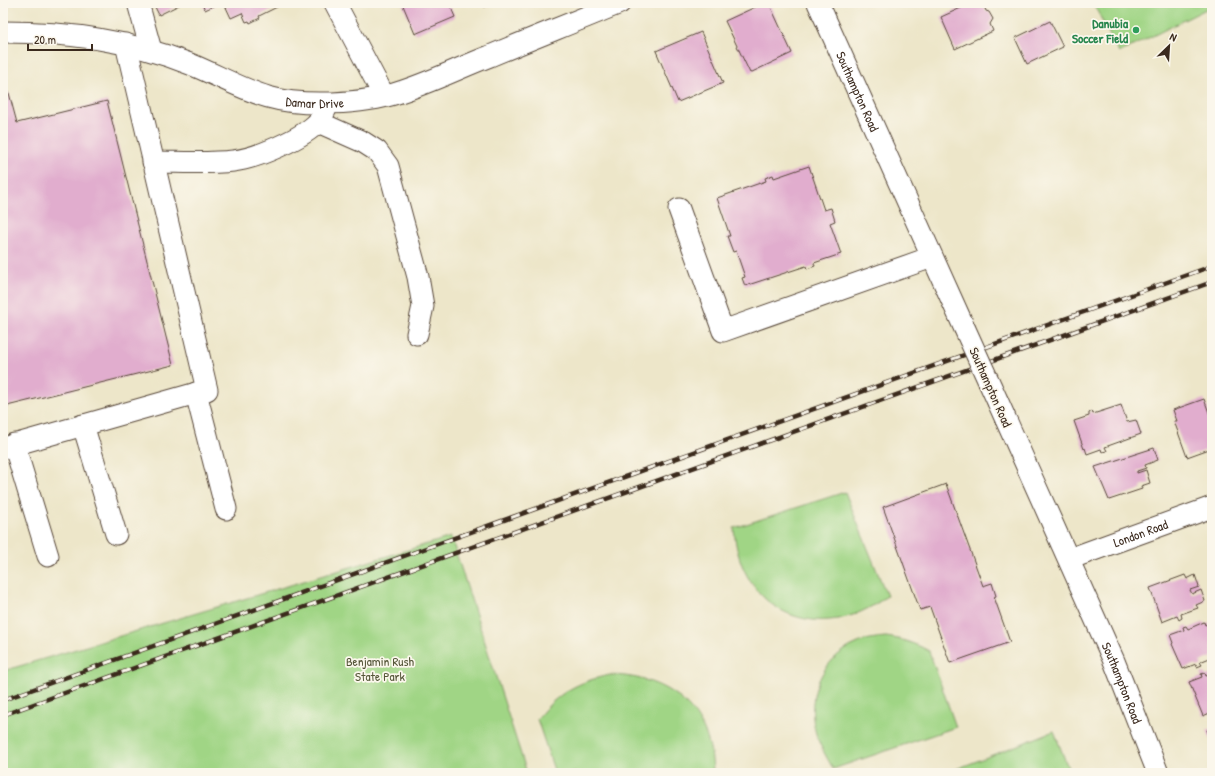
<svg xmlns="http://www.w3.org/2000/svg" width="1215" height="776" font-family="'Patrick Hand',sans-serif">
<style>
.green{fill:#a0d585;stroke:#6e8052}
.building{fill:#e1adce}
.lines{fill:none;stroke-linecap:round;stroke-linejoin:round}
.minor-casing{stroke:#564638;stroke-width:23}
.minor{stroke:#fff;stroke-width:21}
.rail-casing{stroke:#3b2a1e;stroke-width:4.5}
.rail{stroke:#fbf7ec;stroke-width:3;stroke-dasharray:9;stroke-linecap:butt}
.minor-bridge-casing{stroke:#564638;stroke-width:23;stroke-linecap:butt}
.minor-bridge{stroke:#fff;stroke-width:21}
.leisure-dot{fill:#2e9e5b;stroke:#fbf7ec;stroke-width:1.5}
.labels{text-anchor:middle;stroke-width:3.5;stroke-linejoin:round;paint-order:stroke}
.leisure-label{font-size:13px;font-weight:bold;fill:#27864d;stroke:#fbf7ec;text-anchor:end}
.street-label{font-size:13px;fill:#3b2a1e;stroke:#fbf7ec}
.park-label{font-size:13px;fill:#545538;stroke:#fbf7ec}
</style>
<rect width="100%" height="100%" fill="#fbf7ec"/>
<filter id="ink" filterUnits="userSpaceOnUse"><feTurbulence type="fractalNoise" baseFrequency=".025" numOctaves="2"/><feDisplacementMap in="SourceGraphic" scale="8" xChannelSelector="R" yChannelSelector="G"/><feConvolveMatrix kernelMatrix="1 2 1 2 8 2 1 2 1" color-interpolation-filters="sRGB"/></filter>
<filter id="wash" filterUnits="userSpaceOnUse"><feTurbulence type="fractalNoise" baseFrequency=".012" numOctaves="4" result="noise"/><feDisplacementMap in="SourceGraphic" scale="16" xChannelSelector="R" yChannelSelector="G"/><feGaussianBlur stdDeviation="0.9" result="paint"/><feColorMatrix in="noise" values="0 0 0 0 0 0 0 0 0 0 0 0 0 0 0 0 0 1.4 0 .05"/><feComposite in="paint" operator="in"/></filter>
<g filter="url(#wash)">
<rect width="100%" height="100%" fill="#ede6c9"/>
<path class="green" d="M 1093,3 L 1212,3 L 1212,6 L 1119,53 Z
M 845,492 L 887,596 C 821,648 739,613 734,528 Z
M 451,537 L 527,773 L 3,773 L 3,671 Z
M 886,637 C 902,639 914,643 929,651 L 956,727 L 833,769 C 827,757 818,744 815,730 C 806,696 822,658 856,644 C 865,639 875,638 886,637 Z
M 610,675 C 670,676 712,712 713,773 L 555,773 L 537,719 C 557,693 579,681 610,675 Z
M 1054,731 L 1070,773 L 946,773 Z"/>
<g id="blocks">
<path class="building" d="M 153,3 L 183,3 L 159,15 Z
M 202,3 L 220,3 L 205,10 Z
M 224,3 L 285,3 L 259,16 L 260,18 L 250,23 L 249,21 L 246,22 L 242,13 L 231,18 Z
M 402,3 L 449,3 L 455,17 L 415,34 Z
M 482,3 L 492,3 L 484,7 Z
M 764,3 L 769,3 L 792,53 L 750,73 L 725,21 Z
M 972,3 L 972,5 L 975,4 L 977,6 L 983,4 L 986,11 L 989,12 L 993,19 L 990,24 L 993,31 L 955,49 L 941,17 Z
M 1050,21 L 1063,47 L 1027,64 L 1015,38 Z
M 701,32 L 723,83 L 678,102 L 656,51 Z
M 9,93 L 17,123 L 107,101 L 173,365 L 3,407 L 3,95 Z
M 809,166 L 824,210 L 831,208 L 835,221 L 830,223 L 841,254 L 814,263 L 815,266 L 807,269 L 806,266 L 745,286 L 742,278 L 745,277 L 736,251 L 733,252 L 727,236 L 730,236 L 717,198 L 766,181 L 765,178 L 773,175 L 774,178 Z
M 1204,399 L 1212,421 L 1212,448 L 1187,457 L 1174,421 L 1177,421 L 1173,410 Z
M 1121,405 L 1127,422 L 1136,420 L 1141,434 L 1105,447 L 1107,451 L 1102,452 L 1101,449 L 1087,454 L 1085,448 L 1084,449 L 1074,421 L 1089,416 L 1089,413 L 1092,411 L 1093,414 Z
M 1154,448 L 1158,460 L 1145,465 L 1146,468 L 1137,471 L 1137,473 L 1146,470 L 1150,483 L 1141,486 L 1142,489 L 1109,500 L 1095,467 Z
M 946,484 L 983,586 L 992,583 L 996,596 L 994,597 L 1010,642 L 950,663 L 930,607 L 920,610 L 883,507 Z
M 1185,575 L 1187,579 L 1195,575 L 1199,587 L 1190,590 L 1192,594 L 1201,590 L 1205,601 L 1196,605 L 1198,608 L 1181,614 L 1182,618 L 1179,620 L 1177,616 L 1162,622 L 1150,588 Z
M 1204,622 L 1205,625 L 1212,622 L 1212,637 L 1210,638 L 1212,639 L 1212,657 L 1200,662 L 1202,665 L 1197,667 L 1196,664 L 1183,669 L 1172,644 L 1173,643 L 1170,635 L 1184,630 L 1183,627 L 1186,626 L 1188,629 Z
M 1205,673 L 1206,676 L 1212,674 L 1212,712 L 1203,716 L 1189,682 L 1202,677 L 1201,674 Z
M 1212,728 L 1212,742 L 1207,730 Z"/>
</g>
</g>
<g filter="url(#ink)">
<use href="#blocks" fill-opacity="0" stroke="#564638" stroke-width="1"/>
<g class="lines">
<g class="minor-casing">
<g id="minor">
<path d="M 138,3 L 151,50"/>
<path d="M 335,3 L 384,96"/>
<path id="s1" d="M 818,3 L 964,327"/>
<path id="s2" d="M 3,32 C 69,32 129,40 190,64 C 217,75 241,89 268,97 C 302,107 364,104 397,93 C 429,83 459,68 490,56 C 533,38 577,21 620,3"/>
<path d="M 318,122 L 363,142 L 377,151 L 388,166 L 418,277 L 423,306 L 417,334"/>
<path d="M 153,162 C 179,162 207,164 233,161 C 255,159 304,138 319,121 C 321,118 323,114 325,111"/>
<path d="M 679,209 L 723,331 L 932,257"/>
<path d="M 196,393 L 226,509"/>
<path id="s3" d="M 998,402 L 1114,661 L 1158,773"/>
<path d="M 83,425 L 116,534"/>
<path d="M 14,444 L 48,556"/>
<path d="M 3,448 L 207,390 L 126,44"/>
<path id="s4" d="M 1069,559 L 1212,507"/>
</g>
</g>
<use href="#minor" class="minor"/>
<g class="rail-casing">
<path id="rail" d="M 3,700 L 1212,266
M 3,715 L 1212,282"/>
</g>
<use href="#rail" class="rail"/>
<g class="minor-bridge-casing">
<path id="minor-bridge" d="M 964,327 L 998,402"/>
</g>
<use href="#minor-bridge" class="minor-bridge"/>
</g>
</g>
<circle class="leisure-dot" cx="1136" cy="30" r="4"/>
<g class="labels">
<g class="leisure-label">
<text x="1128" y="28">Danubia<tspan x="1128" dy="15">Soccer Field</tspan></text>
</g>
<g class="street-label">
<text dy="5" stroke="none"><textPath href="#s1" startOffset="97">Southampton Road</textPath></text>
<text dy="5" stroke="none"><textPath href="#s2" startOffset="323">Damar Drive</textPath></text>
<text transform="translate(991 387) rotate(66)" y="5">Southampton Road</text>
<text dy="5" stroke="none"><textPath href="#s4" startOffset="76">London Road</textPath></text>
<text dy="5" stroke="none"><textPath href="#s3" startOffset="307">Southampton Road</textPath></text>
</g>
<g class="park-label">
<text x="380" y="666">Benjamin Rush<tspan x="380" dy="15">State Park</tspan></text>
</g>
</g>
<rect width="1215" height="776" fill="none" stroke="#fbf7ec" stroke-width="16"/>
<g transform="translate(1169 46) rotate(25)" stroke="#fbf7ec" stroke-width="3" paint-order="stroke">
<path d="M0-3L7 15L0 10L-7 15Z" fill="#3b2a1e"/>
<text y="-6" font-size="11" font-weight="bold" text-anchor="middle" fill="#3b2a1e">N</text>
</g>
<path d="M28 44v6h64v-6" fill="none" stroke="#3b2a1e" stroke-width="2"/>
<text x="34" y="44" font-size="12" fill="#3b2a1e" stroke="#fbf7ec" stroke-width="3" paint-order="stroke">20 m</text>
</svg>
